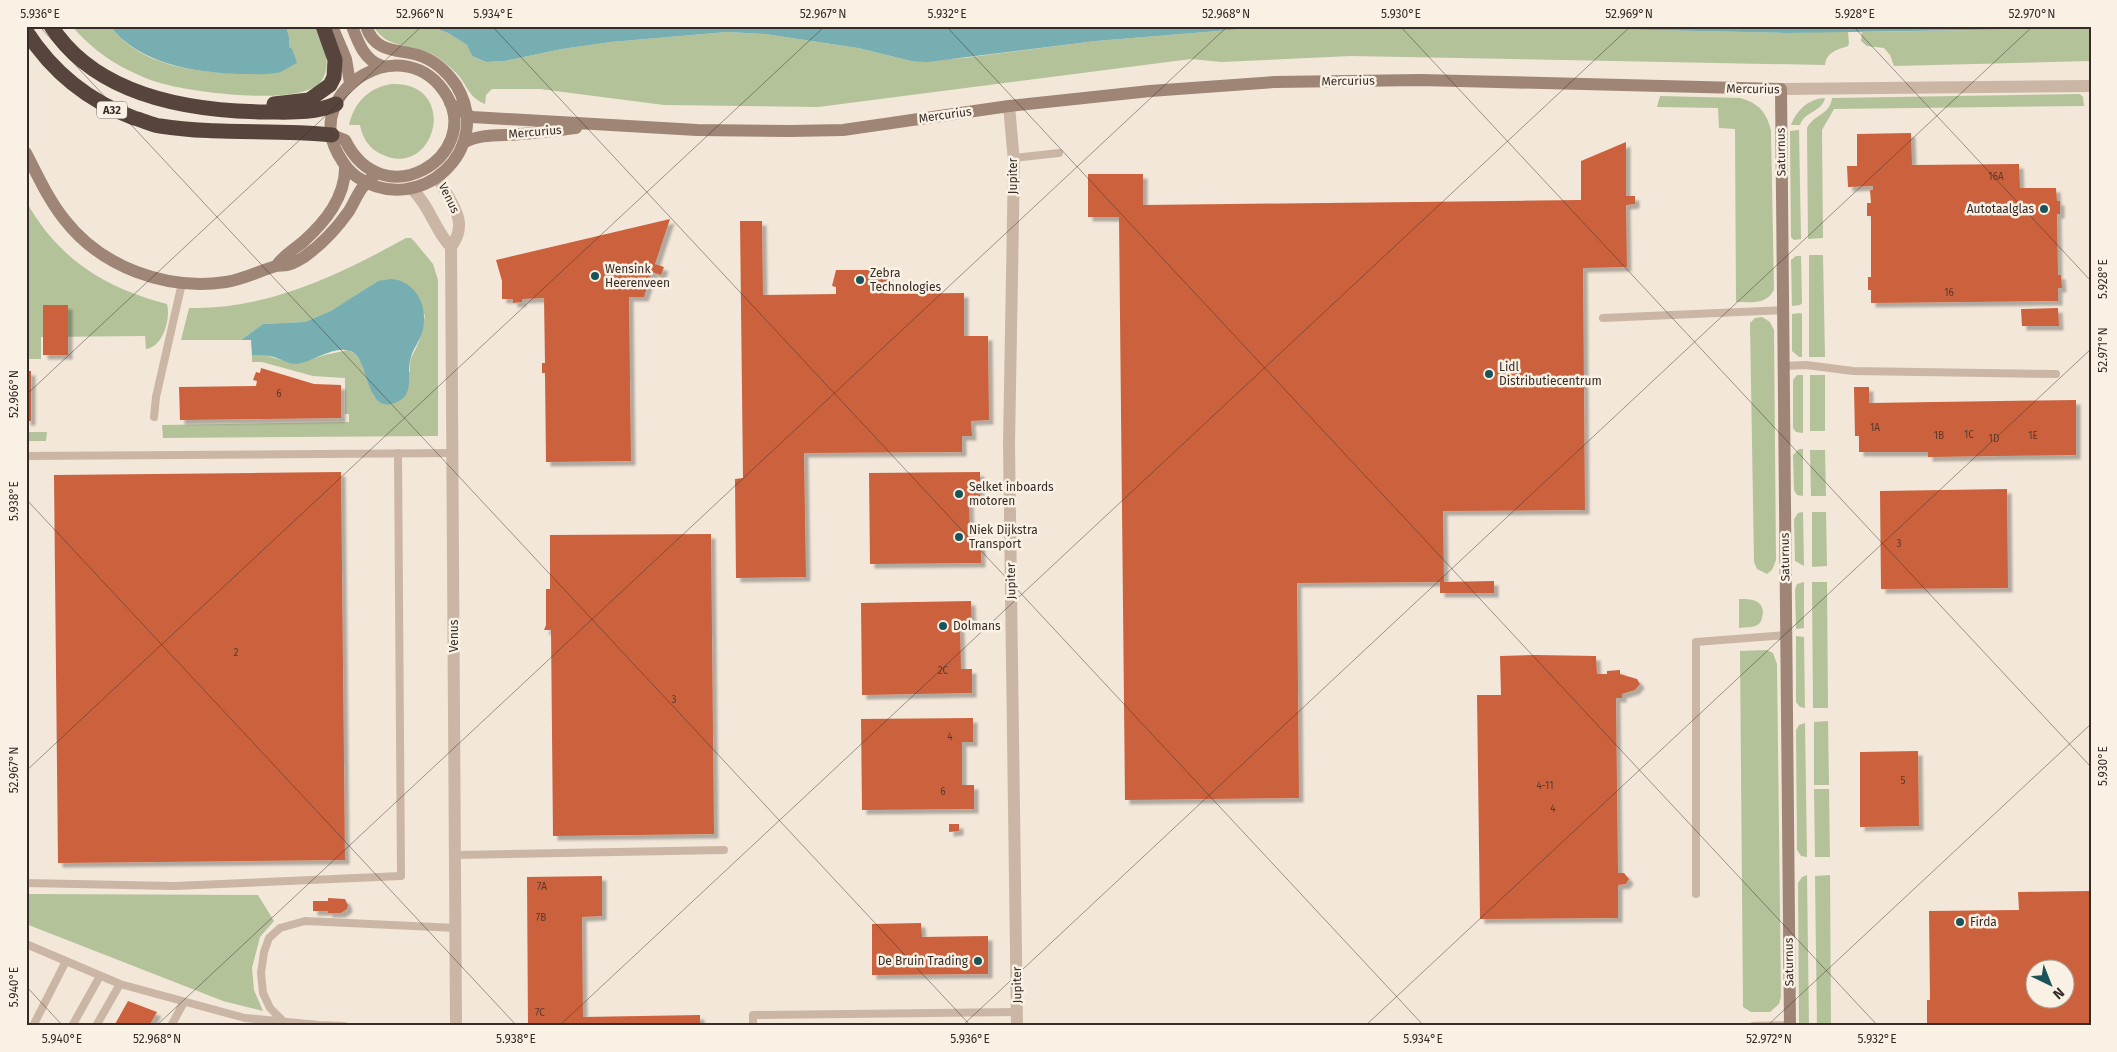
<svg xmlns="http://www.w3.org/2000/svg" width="2117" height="1052" font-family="'Fira Sans',sans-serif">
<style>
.green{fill:#b4c299}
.water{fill:#77aeb1}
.building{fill:#cb623e;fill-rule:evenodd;filter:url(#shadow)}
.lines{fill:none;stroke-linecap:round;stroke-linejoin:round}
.service{stroke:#cbb6a5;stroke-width:8}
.minor{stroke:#cbb6a5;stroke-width:12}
.tertiary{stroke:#cbb6a5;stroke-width:12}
.secondary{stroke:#9e8576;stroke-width:12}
.motorway{stroke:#57453d;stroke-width:15}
.ticks{fill:none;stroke:#362b26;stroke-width:1;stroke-opacity:0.45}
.poi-dot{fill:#1a5459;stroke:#faf1e5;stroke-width:2}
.labels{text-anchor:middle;stroke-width:5;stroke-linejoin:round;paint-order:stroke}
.number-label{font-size:10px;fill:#5b392c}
.shield{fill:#faf1e5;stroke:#71665f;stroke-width:1}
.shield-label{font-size:11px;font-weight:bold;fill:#362b26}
.street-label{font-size:12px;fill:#362b26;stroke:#faf1e5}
.poi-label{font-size:12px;fill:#362b26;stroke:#faf1e5;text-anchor:start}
.neatline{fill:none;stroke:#362b26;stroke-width:2}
.ticks-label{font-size:12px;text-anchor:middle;fill:#362b26}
</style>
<defs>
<filter id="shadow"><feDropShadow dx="4.5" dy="4.5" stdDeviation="1" flood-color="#0004"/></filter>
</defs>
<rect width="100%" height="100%" fill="#f2e7d9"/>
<path class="green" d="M 72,26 L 110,26 C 144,71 207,73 259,74 L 289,47 L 289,37 L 286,26 L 316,26 C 322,43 333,63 322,80 C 305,108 192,92 164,84 C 152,81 140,76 128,70 C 106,59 88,45 72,26 Z
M 373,26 L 430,26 L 448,33 L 467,45 L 472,56 L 486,62 L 505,61 L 562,49 L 611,42 L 727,32 L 765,34 L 858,48 L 911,61 L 964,58 L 1096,41 L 1254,28 L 1462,26 L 1786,33 L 1848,31 L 1849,43 L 1848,46 C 1836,50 1827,52 1825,65 L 1351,56 L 1221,62 L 1191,59 L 818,107 L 664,105 L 540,89 L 492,89 L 486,95 L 485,104 C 470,98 468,88 459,76 C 452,68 441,59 432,54 C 410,43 388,50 373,26 Z
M 2091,28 L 2091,61 L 1894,66 L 1890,55 L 1884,48 L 1867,46 L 1861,41 L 1862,32 Z
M 391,84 C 462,81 435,184 379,153 C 369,148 362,137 360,125 L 349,125 C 354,103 368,88 391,84 Z
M 2080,94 L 2083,97 L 2084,106 L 1834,109 L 1822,130 L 1823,238 L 1808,239 L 1807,128 C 1814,114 1830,115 1832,98 Z
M 1660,96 L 1740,98 C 1758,103 1767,112 1771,131 L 1774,290 C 1766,305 1751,302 1736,302 L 1735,129 L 1719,128 L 1718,108 L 1657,107 Z
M 1825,98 C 1822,112 1805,111 1800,125 L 1791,125 C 1797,110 1808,99 1825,98 Z
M 1799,130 L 1801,239 L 1794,240 L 1791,237 L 1790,133 L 1790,131 Z
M 26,201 C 58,259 105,288 167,304 C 171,319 163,347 146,349 L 145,336 L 41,337 L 41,359 L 26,359 Z
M 406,238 L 411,238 L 414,241 L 433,264 L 438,280 L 438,436 L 163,438 L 162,425 L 349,422 L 349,414 L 345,414 L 345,378 L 313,376 L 262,362 L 252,362 L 252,355 L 264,355 L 296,364 L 325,355 L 348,350 L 355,354 L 361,362 L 374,397 L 410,372 C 409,358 412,357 417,346 C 422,336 423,325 425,315 L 378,281 L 332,311 L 305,322 L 263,324 L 241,340 L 181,340 L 189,308 C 267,310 339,275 406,238 Z
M 1809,255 L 1823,255 L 1825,357 L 1809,357 Z
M 1796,256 L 1801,256 L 1802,303 L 1800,305 L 1792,306 L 1791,260 Z
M 1800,313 L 1802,314 L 1802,357 L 1799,357 L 1792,351 L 1792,314 Z
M 1762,317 L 1770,322 L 1774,330 L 1776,560 L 1772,570 L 1767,574 L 1757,569 L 1754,562 L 1750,323 L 1755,318 Z
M 1797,375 L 1803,375 L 1803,433 L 1796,432 L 1793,428 L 1793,380 Z
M 1810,375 L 1825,375 L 1825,431 L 1810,431 Z
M 26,432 L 47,432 L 46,441 L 26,441 Z
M 1799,449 L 1803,449 L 1803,496 L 1797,495 L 1794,490 L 1793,455 Z
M 1810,450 L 1825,450 L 1826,496 L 1811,496 Z
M 1803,512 L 1804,566 L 1795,561 L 1794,519 L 1798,513 Z
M 1812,512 L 1826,512 L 1827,566 L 1812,567 Z
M 1804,582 L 1804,628 L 1796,629 L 1795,590 L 1797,584 Z
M 1812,582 L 1827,582 L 1828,708 L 1813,708 Z
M 1739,599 C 1750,599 1763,599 1763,613 C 1762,617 1762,621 1759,624 C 1754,628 1745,627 1739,628 Z
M 1796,636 L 1804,637 L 1805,708 L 1800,707 L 1796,702 Z
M 1767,650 L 1773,653 L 1777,664 L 1781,997 L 1779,1004 L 1770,1012 L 1751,1012 L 1743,1007 L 1740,651 Z
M 1828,721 L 1829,785 L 1814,785 L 1814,722 Z
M 1805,723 L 1807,857 L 1801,856 L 1797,850 L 1796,730 L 1799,725 Z
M 1814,789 L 1829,789 L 1830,857 L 1815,857 Z
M 1807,875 L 1809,1026 L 1799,1026 L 1798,883 L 1802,877 Z
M 1830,875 L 1831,1026 L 1817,1026 L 1815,876 Z
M 26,894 L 258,895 L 274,921 L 260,937 L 252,968 L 254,990 L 263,1011 L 223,1001 L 26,924 Z"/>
<path class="water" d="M 110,26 L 286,26 L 289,37 L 289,47 L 292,49 L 297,63 C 290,66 283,72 276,73 C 264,75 250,74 238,74 C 193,72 139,64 110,26 Z
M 430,26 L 1380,26 L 1254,28 L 1096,41 L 927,62 L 911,61 L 858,48 L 765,34 L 727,32 L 611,42 L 562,49 L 505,61 L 486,62 L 472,56 L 467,45 L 448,33 Z
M 1462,26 L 2091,26 L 2091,28 L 1786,33 Z
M 392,279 C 418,282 429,309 422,333 C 419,342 413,349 411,357 C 405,374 418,398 391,404 C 367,410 368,363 354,353 C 337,342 313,363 296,364 C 288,364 281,359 274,357 C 266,355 260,355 252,355 L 251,340 L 241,340 L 263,324 L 305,322 L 331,311 L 378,281 Z"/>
<path class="building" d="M 1911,133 L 1912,165 L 2019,164 L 2020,188 L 2056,188 L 2057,201 L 2060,201 L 2060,214 L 2057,214 L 2058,275 L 2061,275 L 2062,288 L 2058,288 L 2058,301 L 1871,303 L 1871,290 L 1868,290 L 1868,277 L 1871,277 L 1871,216 L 1867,216 L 1867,203 L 1871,203 L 1870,190 L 1873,190 L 1873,186 L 1848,187 L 1847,166 L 1857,166 L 1857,134 Z
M 1626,142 L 1626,196 L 1635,196 L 1635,204 L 1626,205 L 1627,267 L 1583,268 L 1585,510 L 1443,511 L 1444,582 L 1494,581 L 1494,593 L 1440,593 L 1440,582 L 1297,583 L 1299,798 L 1125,800 L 1119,217 L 1088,217 L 1088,174 L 1143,174 L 1143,205 L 1581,200 L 1581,161 Z
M 670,219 L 655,264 L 664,267 L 661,275 L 652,272 L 644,297 L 629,297 L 631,461 L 546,462 L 545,373 L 542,373 L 542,363 L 545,363 L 544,298 L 522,299 L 522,302 L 513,303 L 513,299 L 502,299 L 502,281 L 496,260 Z
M 740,221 L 762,221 L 763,295 L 836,294 L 836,287 L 832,286 L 836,270 L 886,270 L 890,286 L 886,287 L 886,294 L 964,293 L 964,336 L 988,336 L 989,420 L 971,421 L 972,436 L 962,436 L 962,452 L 804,453 L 806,577 L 736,578 L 735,479 L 743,478 Z
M 43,305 L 68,305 L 68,355 L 43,355 Z
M 2058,308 L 2059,326 L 2022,326 L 2021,309 Z
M 261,368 L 314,384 L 341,385 L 341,418 L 180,420 L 179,387 L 256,386 L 257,381 L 253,380 L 256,372 L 260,373 Z
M 26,371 L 31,371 L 31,421 L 26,421 Z
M 1854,387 L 1869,387 L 1869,403 L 2076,400 L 2076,455 L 1928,457 L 1928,452 L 1859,452 L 1859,436 L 1855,436 Z
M 341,472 L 345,860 L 58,863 L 54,475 Z
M 980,472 L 980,496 L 969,496 L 970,540 L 981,540 L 981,563 L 870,564 L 869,473 Z
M 2007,489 L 2008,588 L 1881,589 L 1880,491 Z
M 711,534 L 714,834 L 553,836 L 551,630 L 544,630 L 546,625 L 546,589 L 550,589 L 550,535 Z
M 971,601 L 972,626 L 960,626 L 961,669 L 972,669 L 972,693 L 862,695 L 861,603 Z
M 1535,655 L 1596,656 L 1597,674 L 1607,674 L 1607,671 L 1620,670 L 1620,674 L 1637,679 L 1640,684 L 1635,690 L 1622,694 L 1622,698 L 1616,698 L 1618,873 L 1624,873 L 1629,879 L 1626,884 L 1618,885 L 1618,918 L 1480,919 L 1477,695 L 1501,695 L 1500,656 Z
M 973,718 L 973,742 L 962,742 L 962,785 L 974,785 L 974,809 L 862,810 L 861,719 Z
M 1918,751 L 1919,826 L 1860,827 L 1860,752 Z
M 949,824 L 959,824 L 959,831 L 949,832 Z
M 602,876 L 602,916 L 582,917 L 583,1017 L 700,1015 L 700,1026 L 528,1026 L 527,877 Z
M 2091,891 L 2091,1026 L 1927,1026 L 1927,1000 L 1930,1000 L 1929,911 L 2019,910 L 2018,892 ZM 2034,970 L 2064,970 L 2064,1000 L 2034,1000 Z
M 328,898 L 345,899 L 348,905 L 347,909 L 341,913 L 328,913 L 328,911 L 313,911 L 313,901 L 328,901 Z
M 921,923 L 922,937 L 988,936 L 988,974 L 872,975 L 872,924 Z
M 128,1001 L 157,1012 L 149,1026 L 114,1026 Z"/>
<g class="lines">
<path class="service" d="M 1014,158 L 1059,153
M 1603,318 L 1783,310
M 1783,366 L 1806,365 L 1853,371 L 2056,374
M 154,417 L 156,397 L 182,283
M 26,456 L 453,453
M 455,855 L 724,850
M 26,883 L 174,886 L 401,876 L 398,453
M 1696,894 L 1696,642 L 1786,635
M 26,944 L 120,984 L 245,1018 L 319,1025 L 344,1026
M 284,1022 L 270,1008 L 263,993 L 261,973 L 264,952 L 269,938 L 280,928 L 305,921 L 456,928
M 33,1026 L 66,961
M 72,1026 L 100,976
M 96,1026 L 120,984
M 171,1026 L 184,1002
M 753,1026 L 753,1015 L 1017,1012
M 1753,1026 L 1790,1025"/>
<path class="minor" d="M 1009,106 L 1014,162 L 1009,444 L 1017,1026
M 438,177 C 449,203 471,220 451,247 L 456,1026
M 412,189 C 430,206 435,231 451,247"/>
<path class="tertiary" d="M 1781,89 L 2091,86"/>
<path class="secondary" d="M 332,26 L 346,59 L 350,83
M 352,26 C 358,42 364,60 382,66
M 450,103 L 459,110 L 472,117 L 697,130 L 790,131 L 843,130 L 1009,106 L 1150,91 L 1274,82 L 1421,80 L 1781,89 L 1790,1026
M 332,135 L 345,140 C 383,218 482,156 447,96 C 406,26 302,90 338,154 C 343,163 348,171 357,177 C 419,219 496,149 456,85 C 447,72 434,60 418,55 C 396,49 375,53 366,26
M 463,143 C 481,133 501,136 521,134 C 539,133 558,130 576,128
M 26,153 C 38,176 48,199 64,219 C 101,267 166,291 226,282 C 244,279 259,271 276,266 C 280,265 284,266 287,265 C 293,264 299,260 304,257 C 321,245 337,228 349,211 C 356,199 361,185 373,177
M 277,265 C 284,255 293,250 303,242 C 325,222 346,197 345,166"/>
<path class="motorway" d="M 51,26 C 96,96 188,111 265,112 C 290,112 313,114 336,104
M 26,31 C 53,73 88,101 134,118 C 143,120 151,125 160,126 C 217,135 275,129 332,135
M 274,104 L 309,100 L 330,85 L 334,77 L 335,60 L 323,26"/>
</g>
<path class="ticks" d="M 39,26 L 971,1026M 492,26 L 1424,1026M 946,26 L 1878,1026M 1400,26 L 2091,767M 1853,26 L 2091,281M 26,395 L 422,26M 26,499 L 517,1026M 26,771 L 825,26M 26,986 L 63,1026M 156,1026 L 1228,26M 559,1026 L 1631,26M 962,1026 L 2033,26M 1365,1026 L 2091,349M 1767,1026 L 2091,724"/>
<g class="poi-dot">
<circle cx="2044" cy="209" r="5"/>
<circle cx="595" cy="276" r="5"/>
<circle cx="860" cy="280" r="5"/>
<circle cx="1489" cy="374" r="5"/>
<circle cx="959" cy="494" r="5"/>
<circle cx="959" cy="537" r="5"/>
<circle cx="943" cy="626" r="5"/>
<circle cx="1960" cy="922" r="5"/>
<circle cx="978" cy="961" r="5"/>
</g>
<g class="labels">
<g class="number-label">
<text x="1996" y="180">16A</text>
<text x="1949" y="296">16</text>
<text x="279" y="397">6</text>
<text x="1875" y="431">1A</text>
<text x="1969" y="438">1C</text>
<text x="1939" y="439">1B</text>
<text x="2033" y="439">1E</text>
<text x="1994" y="442">1D</text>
<text x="1899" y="547">3</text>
<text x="236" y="656">2</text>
<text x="943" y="674">2C</text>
<text x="674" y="703">3</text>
<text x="950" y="740">4</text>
<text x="1903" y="784">5</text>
<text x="1545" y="789">4-11</text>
<text x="943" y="795">6</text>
<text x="1553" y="812">4</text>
<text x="542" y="890">7A</text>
<text x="541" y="921">7B</text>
<text x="540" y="1016">7C</text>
</g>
<rect class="shield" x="97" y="101.5" width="30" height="17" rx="4"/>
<g class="shield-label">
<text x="112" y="114">A32</text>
</g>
<g class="street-label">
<text transform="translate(1348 81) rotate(-1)" y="4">Mercurius</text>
<text transform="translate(1753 89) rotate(1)" y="4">Mercurius</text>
<text transform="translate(945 115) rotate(-8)" y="4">Mercurius</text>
<text transform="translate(535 132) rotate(-5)" y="4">Mercurius</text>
<text transform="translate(1781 152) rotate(-91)" y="4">Saturnus</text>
<text transform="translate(1013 176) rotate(-90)" y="4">Jupiter</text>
<text transform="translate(449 198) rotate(64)" y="4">Venus</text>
<text transform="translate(1785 557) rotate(-91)" y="4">Saturnus</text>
<text transform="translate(1011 581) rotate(-91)" y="4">Jupiter</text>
<text transform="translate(454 636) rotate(-90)" y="4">Venus</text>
<text transform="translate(1789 962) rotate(-91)" y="4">Saturnus</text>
<text transform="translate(1017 985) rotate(-91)" y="4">Jupiter</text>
</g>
<g class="poi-label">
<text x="2034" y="213" text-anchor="end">Autotaalglas</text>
<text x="605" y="273">Wensink<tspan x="605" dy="14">Heerenveen</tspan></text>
<text x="870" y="277">Zebra<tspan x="870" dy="14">Technologies</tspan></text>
<text x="1499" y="371">Lidl<tspan x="1499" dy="14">Distributiecentrum</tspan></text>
<text x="969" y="491">Selket inboards<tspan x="969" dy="14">motoren</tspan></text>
<text x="969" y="534">Niek Dijkstra<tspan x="969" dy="14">Transport</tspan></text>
<text x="953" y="630">Dolmans</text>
<text x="1970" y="926">Firda</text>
<text x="968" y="965" text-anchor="end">De Bruin Trading</text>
</g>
</g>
<rect width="2117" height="1052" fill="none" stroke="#faf1e5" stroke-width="55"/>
<g transform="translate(2050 984) rotate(137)"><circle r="24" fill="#faf1e5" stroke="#aca299"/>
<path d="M0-4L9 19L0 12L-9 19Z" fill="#1a5459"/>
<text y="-8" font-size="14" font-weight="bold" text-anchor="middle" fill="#362b26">N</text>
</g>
<rect x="28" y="28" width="2062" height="996" class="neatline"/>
<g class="ticks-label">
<text x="40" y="18">5.936°E</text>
<text x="420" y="18">52.966°N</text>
<text x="493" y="18">5.934°E</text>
<text x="823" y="18">52.967°N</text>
<text x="947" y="18">5.932°E</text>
<text x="1226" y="18">52.968°N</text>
<text x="1401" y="18">5.930°E</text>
<text x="1629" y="18">52.969°N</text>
<text x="1855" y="18">5.928°E</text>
<text x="2032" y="18">52.970°N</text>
<text transform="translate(2103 279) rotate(-90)" y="4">5.928°E</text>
<text transform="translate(2103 350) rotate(-90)" y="4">52.971°N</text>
<text transform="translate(14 394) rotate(-90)" y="4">52.966°N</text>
<text transform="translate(14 501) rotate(-90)" y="4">5.938°E</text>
<text transform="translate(2103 766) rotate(-90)" y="4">5.930°E</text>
<text transform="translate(14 770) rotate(-90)" y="4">52.967°N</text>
<text transform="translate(14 987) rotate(-90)" y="4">5.940°E</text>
<text x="62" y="1043">5.940°E</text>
<text x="157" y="1043">52.968°N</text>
<text x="516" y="1043">5.938°E</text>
<text x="970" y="1043">5.936°E</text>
<text x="1423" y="1043">5.934°E</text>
<text x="1769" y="1043">52.972°N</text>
<text x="1877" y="1043">5.932°E</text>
</g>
</svg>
